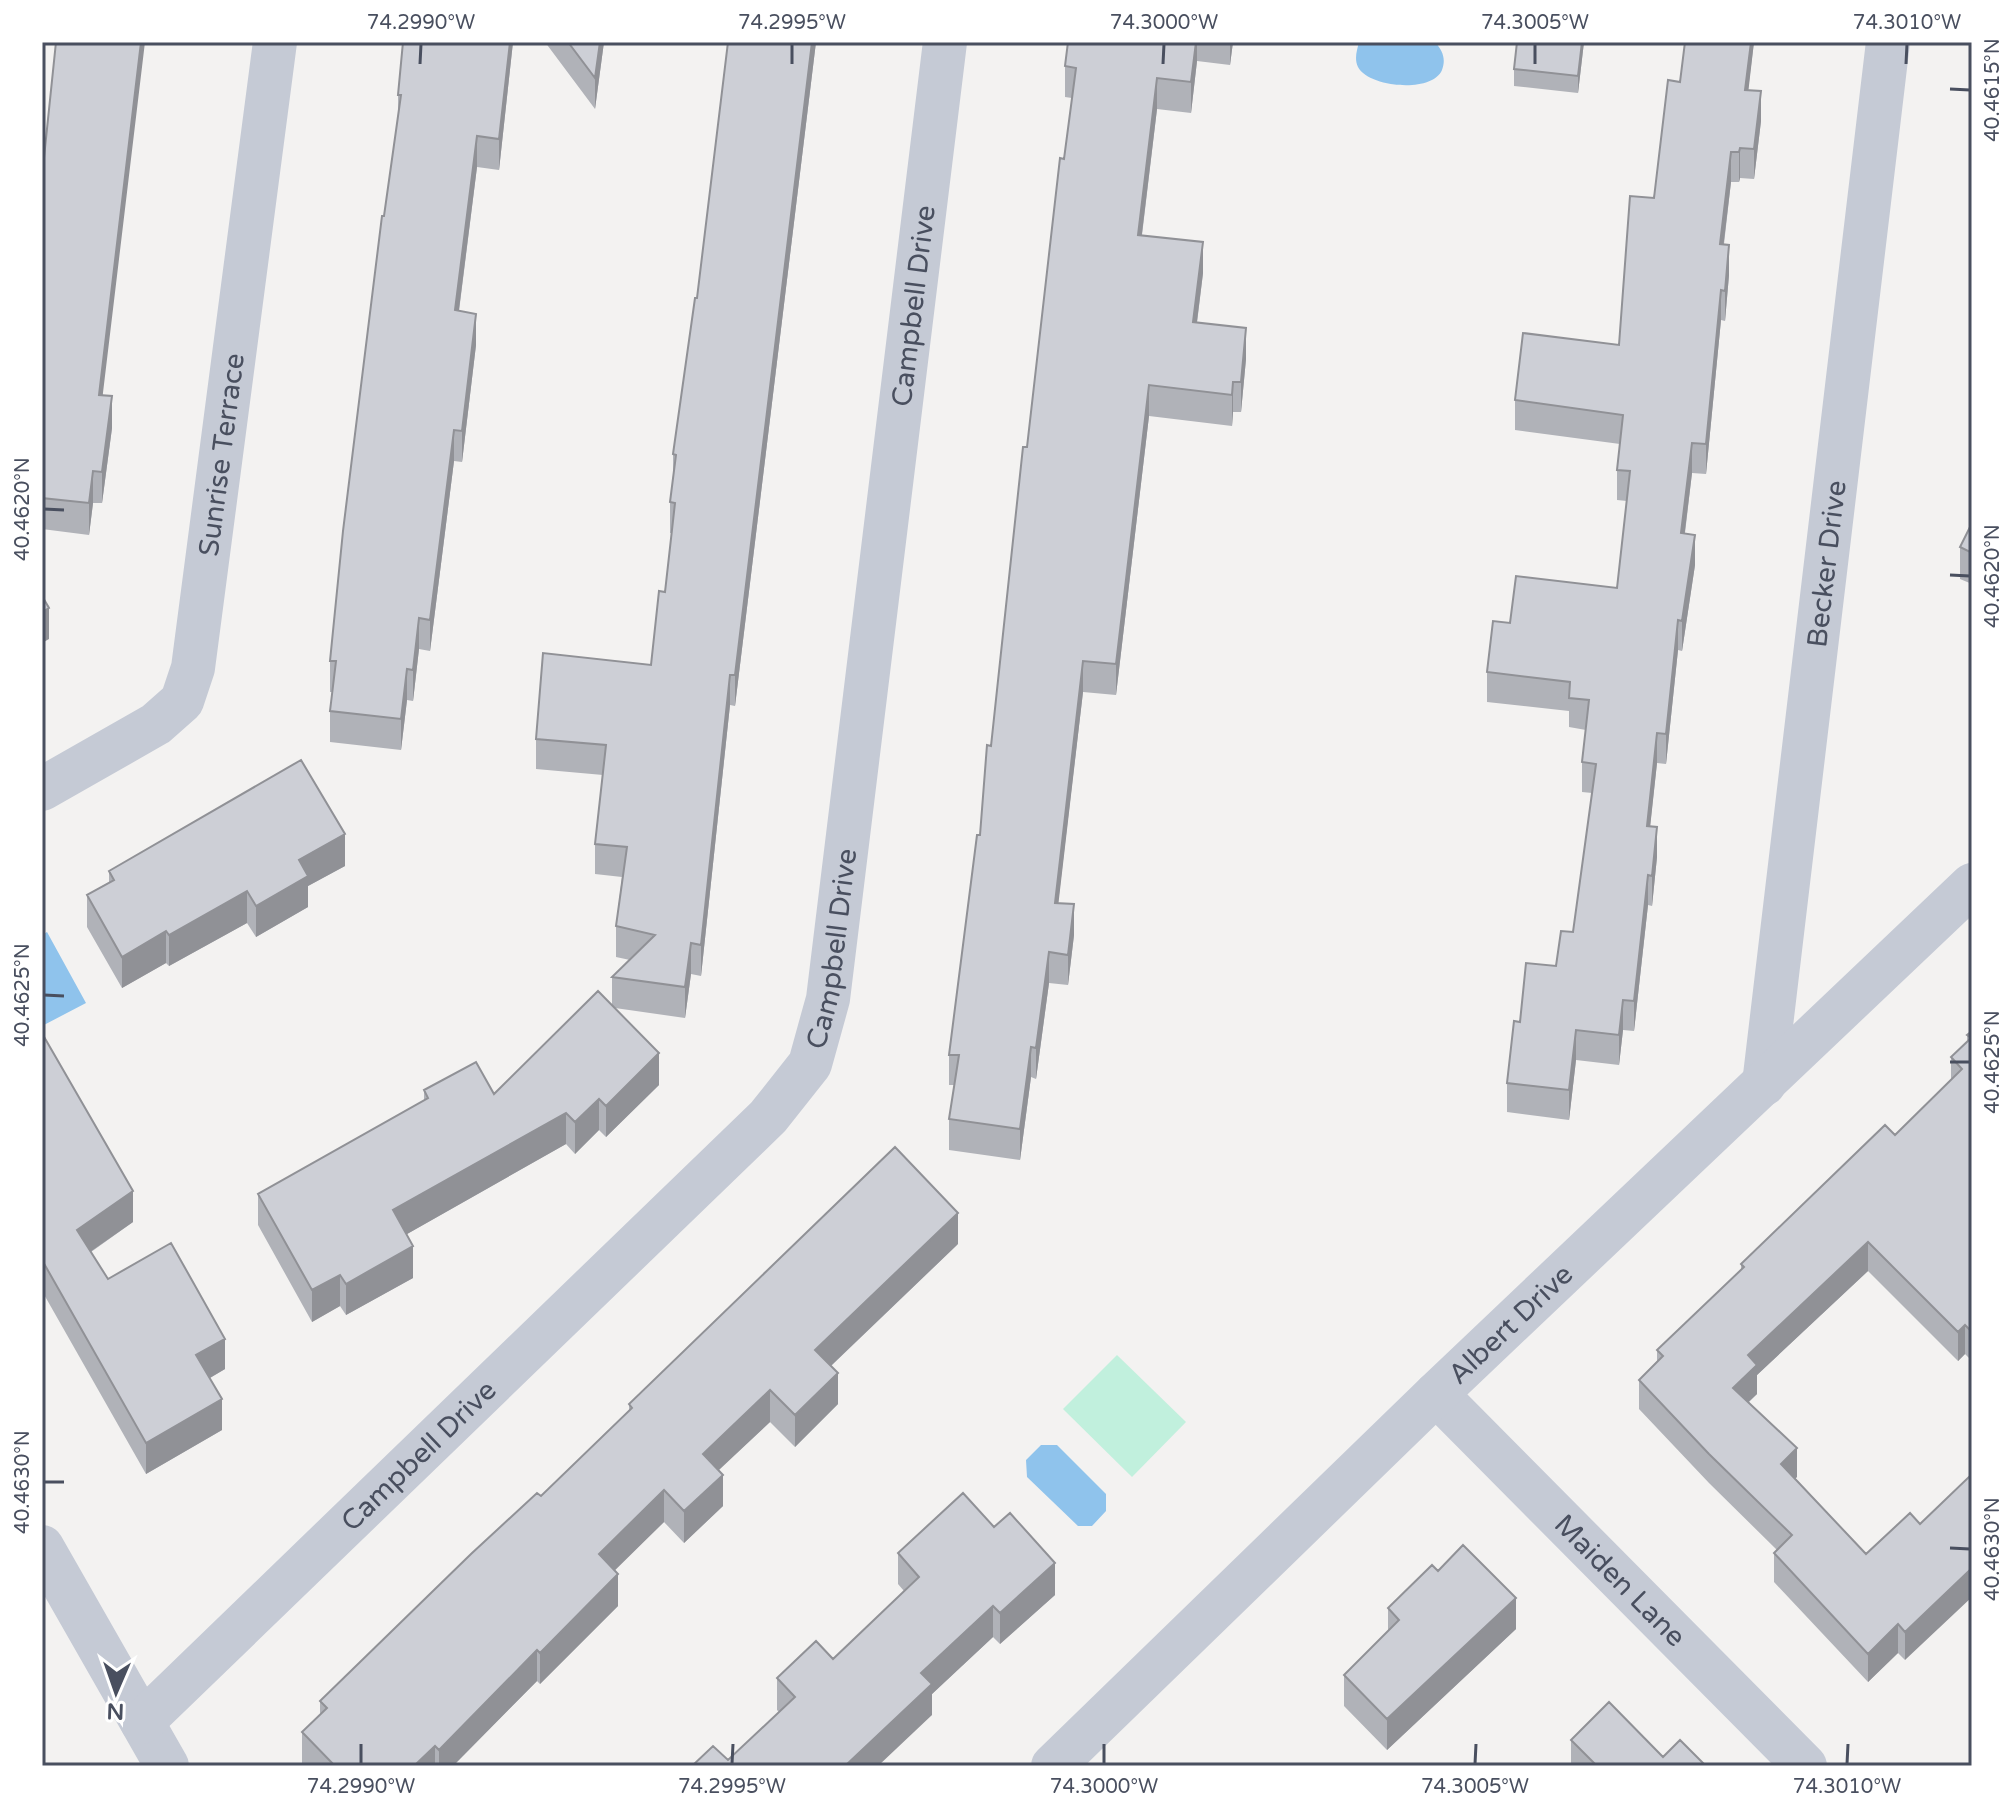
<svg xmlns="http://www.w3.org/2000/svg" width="2014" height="1808" font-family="'Varela Round',sans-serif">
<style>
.green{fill:#c1f0dd}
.water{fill:#8fc3ec}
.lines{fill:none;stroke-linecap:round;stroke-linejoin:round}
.street{stroke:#c5cad5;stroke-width:44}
.wall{fill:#b0b2b8}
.shaded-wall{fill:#909196}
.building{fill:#cdcfd6;stroke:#909196;stroke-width:2}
.ticks{fill:none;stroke:#494f5f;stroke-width:3}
.labels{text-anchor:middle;stroke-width:7;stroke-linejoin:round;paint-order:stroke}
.street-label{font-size:28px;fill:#494f5f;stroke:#fff}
.neatline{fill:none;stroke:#494f5f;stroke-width:3}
.ticks-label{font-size:20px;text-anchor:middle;fill:#494f5f}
</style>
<rect width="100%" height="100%" fill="#f3f2f1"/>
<path class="green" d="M 1117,1355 L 1186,1422 L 1132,1477 L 1063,1409 Z"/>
<path class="water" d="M 1359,42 L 1435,42 C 1443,51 1446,59 1442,70 C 1432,94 1368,87 1358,67 C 1354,59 1357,50 1359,42 Z
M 47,932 L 86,1003 L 42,1026 L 42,935 Z
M 1041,1445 L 1057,1445 L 1106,1494 L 1106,1511 L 1092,1526 L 1078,1526 L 1027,1477 L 1026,1460 Z"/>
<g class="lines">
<g class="street">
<path id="s1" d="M 42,789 L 156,724 L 182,701 L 193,668 L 275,42"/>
<path id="s2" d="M 1764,1084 L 1888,42"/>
<path id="s3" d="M 1436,1394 L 1805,1766"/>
<path d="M 42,1547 L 167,1766"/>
<path id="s4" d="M 142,1722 L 768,1117 L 810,1064 L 828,999 L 945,42"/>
<path id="s5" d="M 1053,1766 L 1436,1394 L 1972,885"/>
</g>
</g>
<path class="wall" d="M 513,42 L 499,170 L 477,167 L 459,311 L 476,345 L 462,462 L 454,461 L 430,651 L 419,649 L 413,701 L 407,700 L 401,750 L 330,742 L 330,711 L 332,692 L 330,692 L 330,661 L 384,216 L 398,116 L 398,95 Z
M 545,42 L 604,42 L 595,109 Z
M 728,42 L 816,42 L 735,706 L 730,705 L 701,976 L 691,974 L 685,1018 L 615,1008 L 659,1085 L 606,1137 L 599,1130 L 575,1154 L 566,1144 L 407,1234 L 413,1278 L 346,1315 L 340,1306 L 312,1322 L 258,1225 L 258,1194 L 424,1100 L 424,1090 L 494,1094 L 612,1005 L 612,977 L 630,960 L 616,957 L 616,926 L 622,877 L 595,874 L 595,844 L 603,775 L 536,769 L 536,739 L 651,665 L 665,592 L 672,533 L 670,533 L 670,502 L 673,476 L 673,454 L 697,298 Z
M 1068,42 L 1233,42 L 1230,65 L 1197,61 L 1191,113 L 1157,109 L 1142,235 L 1203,273 L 1197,323 L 1246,359 L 1241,412 L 1233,412 L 1232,426 L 1149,416 L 1116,695 L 1083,692 L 1058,903 L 1074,935 L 1068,985 L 1049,983 L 1036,1079 L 1031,1077 L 1020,1160 L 949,1150 L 949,1119 L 954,1085 L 949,1085 L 949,1055 L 980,835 L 1027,447 L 1072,98 L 1065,97 L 1065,66 Z
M 1584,42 L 1578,93 L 1514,86 L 1514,69 Z
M 1685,42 L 1754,42 L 1748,90 L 1761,121 L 1754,179 L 1740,178 L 1739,182 L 1731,182 L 1724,244 L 1729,275 L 1725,321 L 1721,320 L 1706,474 L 1692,473 L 1685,533 L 1695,565 L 1682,651 L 1678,650 L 1666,764 L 1657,763 L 1650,826 L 1657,857 L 1652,906 L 1648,905 L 1634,1031 L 1623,1030 L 1619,1065 L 1576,1060 L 1569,1120 L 1507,1112 L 1507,1083 L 1520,1022 L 1556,966 L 1573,932 L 1592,793 L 1582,792 L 1582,762 L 1586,730 L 1569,727 L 1569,711 L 1487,702 L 1487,672 L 1510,623 L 1617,588 L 1627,501 L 1617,500 L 1617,470 L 1620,444 L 1515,430 L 1515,400 L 1619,345 L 1680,82 Z
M 42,177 L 112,428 L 102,503 L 93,503 L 89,535 L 42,529 Z
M 1972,523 L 1972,584 L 1960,579 L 1960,547 Z
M 345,866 L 308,886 L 308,907 L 256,937 L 247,923 L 169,966 L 166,963 L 122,988 L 87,927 L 87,895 L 109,882 L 109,871 Z
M 1972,1031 L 1972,1361 L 1965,1354 L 1958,1361 L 1868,1271 L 1757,1375 L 1757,1394 L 1749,1402 L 1797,1477 L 1795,1478 L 1866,1554 L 1910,1513 L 1905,1660 L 1898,1653 L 1868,1682 L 1774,1582 L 1774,1553 L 1777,1550 L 1709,1483 L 1639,1409 L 1639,1380 L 1657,1361 L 1657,1350 L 1741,1270 L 1741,1264 L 1895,1135 L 1951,1079 L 1951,1057 L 1967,1042 L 1967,1035 Z
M 42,1036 L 133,1222 L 91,1252 L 108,1279 L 225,1369 L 210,1378 L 222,1430 L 146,1474 L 42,1291 Z
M 958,1244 L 831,1366 L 838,1404 L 795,1447 L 770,1422 L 718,1470 L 723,1506 L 684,1543 L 664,1522 L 614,1570 L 618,1606 L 540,1684 L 537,1681 L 453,1766 L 305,1766 L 302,1763 L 302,1732 L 320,1714 L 320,1701 L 541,1496 L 629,1410 L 629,1404 Z
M 898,1553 L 1055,1595 L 1000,1644 L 993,1637 L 932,1694 L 932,1715 L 728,1760 L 779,1712 L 777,1710 L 777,1678 L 833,1659 L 904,1591 L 898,1584 Z
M 1438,1571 L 1516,1629 L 1387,1750 L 1344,1706 L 1344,1675 L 1388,1631 L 1388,1608 Z
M 1571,1740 L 1663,1757 L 1706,1766 L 1571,1766 Z"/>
<path class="shaded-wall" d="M 141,42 L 145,42 L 99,426 L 99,395 Z
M 510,42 L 513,42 L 499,170 L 499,139 Z
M 600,42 L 604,42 L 595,109 L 595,78 Z
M 812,42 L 816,42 L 735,706 L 735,675 Z
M 1196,42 L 1197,42 L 1197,61 L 1191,113 L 1191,82 Z
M 1230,42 L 1233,42 L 1230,65 Z
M 1582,42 L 1584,42 L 1578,93 L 1578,76 Z
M 1751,42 L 1754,42 L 1745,120 L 1745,90 Z
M 1157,78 L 1157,109 L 1138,266 L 1138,235 Z
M 1761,91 L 1761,121 L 1754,179 L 1754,149 Z
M 477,136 L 477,167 L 455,341 L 455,310 Z
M 1740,148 L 1740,178 L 1739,182 L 1739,152 Z
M 1731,152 L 1731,182 L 1720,274 L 1720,244 Z
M 1203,242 L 1203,273 L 1193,353 L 1193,322 Z
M 1729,245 L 1729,275 L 1725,321 L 1725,291 Z
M 1721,290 L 1721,320 L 1706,474 L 1706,444 Z
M 476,314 L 476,345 L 462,462 L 462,431 Z
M 1246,328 L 1246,359 L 1241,412 L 1241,382 Z
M 1233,382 L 1233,412 L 1232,426 L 1232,395 Z
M 1149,385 L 1149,416 L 1116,695 L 1116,664 Z
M 112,396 L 112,428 L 102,503 L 102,472 Z
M 454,430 L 454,461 L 430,651 L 430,620 Z
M 1692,443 L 1692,473 L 1681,563 L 1681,533 Z
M 93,471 L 93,503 L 89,535 L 89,503 Z
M 1695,535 L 1695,565 L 1682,651 L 1682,621 Z
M 49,608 L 49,639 L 42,643 L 42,612 Z
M 419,618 L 419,649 L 413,701 L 413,670 Z
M 1678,620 L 1678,650 L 1666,764 L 1666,734 Z
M 1083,661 L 1083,692 L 1055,933 L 1055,903 Z
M 407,669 L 407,700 L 401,750 L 401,719 Z
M 730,675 L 730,705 L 701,976 L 701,945 Z
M 1657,733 L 1657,763 L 1647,856 L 1647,826 Z
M 1657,827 L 1657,857 L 1652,906 L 1652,876 Z
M 345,834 L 345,866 L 308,886 L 308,907 L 256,937 L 256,906 L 299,860 Z
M 1648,875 L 1648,905 L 1634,1031 L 1634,1001 Z
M 247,891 L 247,923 L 169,966 L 169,935 Z
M 1074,904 L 1074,935 L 1068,985 L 1068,955 Z
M 166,931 L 166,963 L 122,988 L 122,957 Z
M 691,943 L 691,974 L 685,1018 L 685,987 Z
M 1049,952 L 1049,983 L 1036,1079 L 1036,1048 Z
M 1623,1000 L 1623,1030 L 1619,1065 L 1619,1035 Z
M 1576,1030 L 1576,1060 L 1569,1120 L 1569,1090 Z
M 1031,1047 L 1031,1077 L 1020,1160 L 1020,1129 Z
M 659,1053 L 659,1085 L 606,1137 L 606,1106 Z
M 599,1099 L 599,1130 L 575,1154 L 575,1122 Z
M 566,1113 L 566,1144 L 393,1242 L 393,1210 Z
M 133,1191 L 133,1222 L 77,1261 L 77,1230 Z
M 958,1213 L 958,1244 L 815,1381 L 815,1350 Z
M 1868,1242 L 1868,1271 L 1757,1375 L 1757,1394 L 1733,1416 L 1733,1388 L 1748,1355 Z
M 413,1246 L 413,1278 L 346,1315 L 346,1284 Z
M 340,1275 L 340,1306 L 312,1322 L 312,1290 Z
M 1965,1325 L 1965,1354 L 1958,1361 L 1958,1332 Z
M 225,1339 L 225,1369 L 196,1386 L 196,1355 Z
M 838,1373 L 838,1404 L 795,1447 L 795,1415 Z
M 770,1390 L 770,1422 L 703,1485 L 703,1454 Z
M 222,1399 L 222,1430 L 146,1474 L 146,1443 Z
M 1797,1448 L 1797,1477 L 1781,1492 L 1781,1464 Z
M 723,1475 L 723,1506 L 684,1543 L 684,1511 Z
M 664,1490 L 664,1522 L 599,1586 L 599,1554 Z
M 1055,1563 L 1055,1595 L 1000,1644 L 1000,1613 Z
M 1972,1568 L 1972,1597 L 1905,1660 L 1905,1632 Z
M 618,1574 L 618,1606 L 540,1684 L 540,1653 Z
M 1516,1598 L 1516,1629 L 1387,1750 L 1387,1719 Z
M 993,1606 L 993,1637 L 932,1694 L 932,1715 L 878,1766 L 845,1766 L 921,1673 Z
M 1898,1624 L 1898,1653 L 1868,1682 L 1868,1654 Z
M 537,1650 L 537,1681 L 453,1766 L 439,1766 L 439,1750 Z
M 435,1746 L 435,1766 L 414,1766 Z"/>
<path class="building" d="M 56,42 L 141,42 L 99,395 L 112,396 L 102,472 L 93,471 L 89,503 L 42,498 L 42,177 Z
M 403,42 L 510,42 L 499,139 L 477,136 L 455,310 L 476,314 L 462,431 L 454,430 L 430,620 L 419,618 L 413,670 L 407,669 L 401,719 L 330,711 L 336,661 L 330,661 L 343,531 L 382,216 L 384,216 L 401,95 L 398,95 Z
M 568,42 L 600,42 L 595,78 Z
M 728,42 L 812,42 L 735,675 L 730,675 L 701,945 L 691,943 L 685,987 L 612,977 L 655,935 L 616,926 L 627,847 L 595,844 L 606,745 L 536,739 L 543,653 L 651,665 L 659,591 L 665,592 L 675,503 L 670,502 L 676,455 L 673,454 L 695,298 L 697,298 Z
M 1068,42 L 1196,42 L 1191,82 L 1157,78 L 1138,235 L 1203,242 L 1193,322 L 1246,328 L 1241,382 L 1233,382 L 1232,395 L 1149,385 L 1116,664 L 1083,661 L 1055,903 L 1074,904 L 1068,955 L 1049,952 L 1036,1048 L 1031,1047 L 1020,1129 L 949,1119 L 959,1055 L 949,1055 L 977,835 L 980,835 L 987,745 L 991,746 L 1023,447 L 1027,447 L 1060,158 L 1064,159 L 1076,68 L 1065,66 Z
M 1517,42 L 1582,42 L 1578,76 L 1514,69 Z
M 1685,42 L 1751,42 L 1745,90 L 1761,91 L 1754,149 L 1740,148 L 1739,152 L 1731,152 L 1720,244 L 1729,245 L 1725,291 L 1721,290 L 1706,444 L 1692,443 L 1681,533 L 1695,535 L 1682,621 L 1678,620 L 1666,734 L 1657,733 L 1647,826 L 1657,827 L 1652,876 L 1648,875 L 1634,1001 L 1623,1000 L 1619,1035 L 1576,1030 L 1569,1090 L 1507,1083 L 1514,1021 L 1520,1022 L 1526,963 L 1556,966 L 1561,931 L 1573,932 L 1596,764 L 1582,762 L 1589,700 L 1569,698 L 1570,682 L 1487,672 L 1493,621 L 1510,623 L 1516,576 L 1617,588 L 1630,471 L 1617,470 L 1623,415 L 1515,400 L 1523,333 L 1619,345 L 1630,196 L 1654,198 L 1668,80 L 1680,82 Z
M 1972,523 L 1972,553 L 1960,547 Z
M 42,596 L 49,608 L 42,612 Z
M 301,760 L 345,834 L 299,860 L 308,876 L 256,906 L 247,891 L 169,935 L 166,931 L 122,957 L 87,895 L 114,880 L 109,871 Z
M 598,991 L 659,1053 L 606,1106 L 599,1099 L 575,1122 L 566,1113 L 393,1210 L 413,1246 L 346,1284 L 340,1275 L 312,1290 L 258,1194 L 428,1098 L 424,1090 L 476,1062 L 494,1094 Z
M 1972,1031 L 1972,1332 L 1965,1325 L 1958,1332 L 1868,1242 L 1748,1355 L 1757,1365 L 1733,1388 L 1797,1448 L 1781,1464 L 1866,1554 L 1910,1513 L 1920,1524 L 1972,1474 L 1972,1568 L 1905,1632 L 1898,1624 L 1868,1654 L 1774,1553 L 1792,1535 L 1709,1454 L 1639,1380 L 1663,1356 L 1657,1350 L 1744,1267 L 1741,1264 L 1885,1125 L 1895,1135 L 1962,1069 L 1951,1057 L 1971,1038 L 1967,1035 Z
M 43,1035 L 133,1191 L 77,1230 L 108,1279 L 171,1243 L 225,1339 L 196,1355 L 222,1399 L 146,1443 L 42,1260 L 42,1036 Z
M 895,1147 L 958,1213 L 815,1350 L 838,1373 L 795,1415 L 770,1390 L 703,1454 L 723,1475 L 684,1511 L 664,1490 L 599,1554 L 618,1574 L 540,1653 L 537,1650 L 439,1750 L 435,1746 L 414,1766 L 335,1766 L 302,1732 L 327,1708 L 320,1701 L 471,1554 L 537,1493 L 541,1496 L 632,1408 L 629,1404 Z
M 963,1493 L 994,1527 L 1010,1513 L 1055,1563 L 1000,1613 L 993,1606 L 921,1673 L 932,1684 L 845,1766 L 692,1766 L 713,1746 L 728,1760 L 795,1697 L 777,1678 L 816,1641 L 833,1659 L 919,1577 L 898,1553 Z
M 1463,1545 L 1516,1598 L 1387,1719 L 1344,1675 L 1399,1620 L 1388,1608 L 1432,1565 L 1438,1571 Z
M 1609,1702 L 1663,1757 L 1680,1740 L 1706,1766 L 1597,1766 L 1571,1740 Z"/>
<path class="ticks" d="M 420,64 L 421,44M 792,64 L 792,44M 1163,64 L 1164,44M 1535,64 L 1535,44M 1906,64 L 1907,44M 1950,89 L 1970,90M 44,509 L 64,510M 1950,575 L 1970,576M 44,995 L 64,996M 1950,1062 L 1970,1062M 44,1482 L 64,1482M 1950,1548 L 1970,1549M 361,1764 L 361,1744M 732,1764 L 733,1744M 1104,1764 L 1104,1744M 1475,1764 L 1476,1744M 1847,1764 L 1848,1744"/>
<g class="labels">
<g class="street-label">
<text dy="10" stroke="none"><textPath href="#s4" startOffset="1704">Campbell Drive</textPath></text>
<text dy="10" stroke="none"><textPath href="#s1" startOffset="416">Sunrise Terrace</textPath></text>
<text dy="10" stroke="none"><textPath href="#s2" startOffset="524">Becker Drive</textPath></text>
<text dy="10" stroke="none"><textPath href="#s4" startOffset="1056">Campbell Drive</textPath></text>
<text dy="10" stroke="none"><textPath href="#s5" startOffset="636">Albert Drive</textPath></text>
<text dy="10" stroke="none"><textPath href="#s4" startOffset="384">Campbell Drive</textPath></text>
<text dy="10" stroke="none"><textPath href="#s3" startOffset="262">Maiden Lane</textPath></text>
</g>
</g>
<rect width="2014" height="1808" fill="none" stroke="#ffffff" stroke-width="88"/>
<g transform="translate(116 1692) rotate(182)" stroke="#ffffff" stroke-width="6" paint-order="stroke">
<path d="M0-6L14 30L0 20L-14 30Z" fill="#494f5f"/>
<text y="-12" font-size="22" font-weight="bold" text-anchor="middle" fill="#494f5f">N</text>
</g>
<rect x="44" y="44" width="1926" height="1720" class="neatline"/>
<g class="ticks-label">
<text x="421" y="29">74.2990°W</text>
<text x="792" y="29">74.2995°W</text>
<text x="1164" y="29">74.3000°W</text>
<text x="1535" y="29">74.3005°W</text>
<text x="1907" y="29">74.3010°W</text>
<text transform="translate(1992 90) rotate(-90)" y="7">40.4615°N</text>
<text transform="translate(22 509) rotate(-90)" y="7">40.4620°N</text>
<text transform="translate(1992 576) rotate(-90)" y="7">40.4620°N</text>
<text transform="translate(22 995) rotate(-90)" y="7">40.4625°N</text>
<text transform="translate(1992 1062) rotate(-90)" y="7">40.4625°N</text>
<text transform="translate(22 1482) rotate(-90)" y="7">40.4630°N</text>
<text transform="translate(1992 1549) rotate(-90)" y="7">40.4630°N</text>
<text x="361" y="1793">74.2990°W</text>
<text x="732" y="1793">74.2995°W</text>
<text x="1104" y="1793">74.3000°W</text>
<text x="1475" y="1793">74.3005°W</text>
<text x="1847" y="1793">74.3010°W</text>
</g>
</svg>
